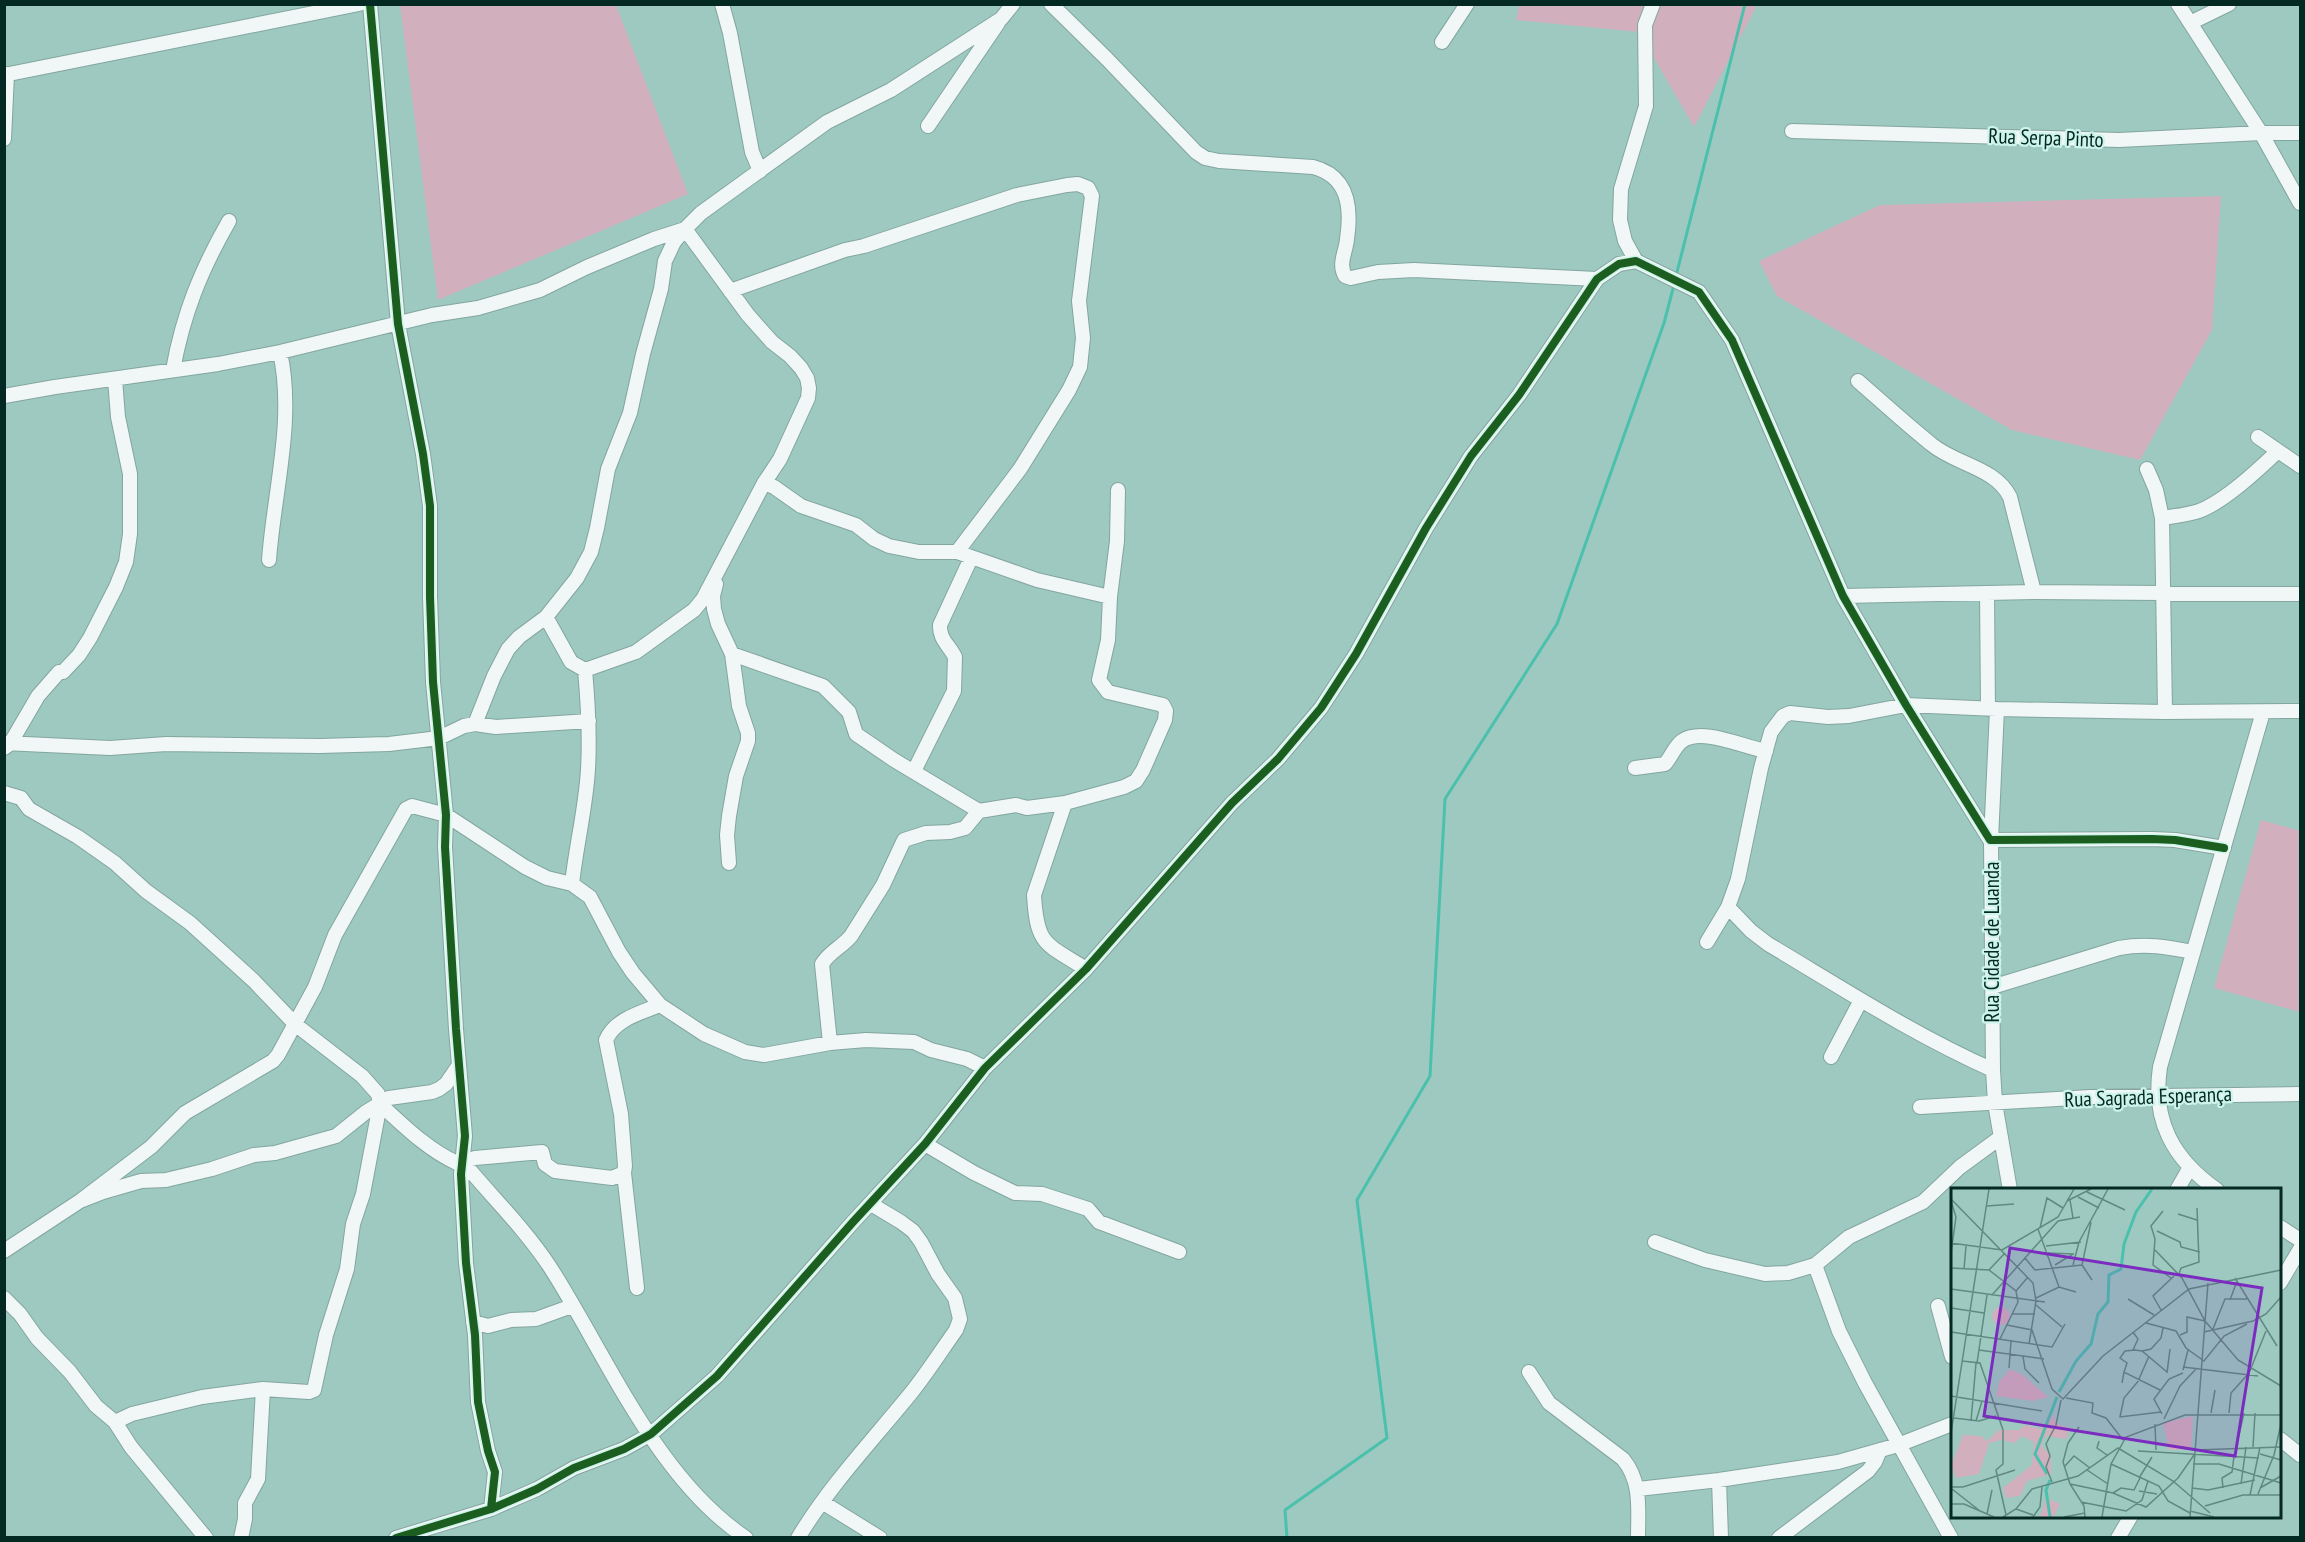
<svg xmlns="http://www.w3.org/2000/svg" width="2305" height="1542" font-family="'PT Sans Narrow',sans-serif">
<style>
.green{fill:#d1afbd}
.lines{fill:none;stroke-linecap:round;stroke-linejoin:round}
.stream{stroke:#4bc1ad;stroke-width:3}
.minor-casing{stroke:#83a69f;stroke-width:16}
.minor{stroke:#f0f7f6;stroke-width:14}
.cycleway-casing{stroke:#cdf4ea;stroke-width:11}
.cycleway{stroke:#1b5e20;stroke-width:8}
.labels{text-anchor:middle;stroke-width:4.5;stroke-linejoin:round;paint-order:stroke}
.street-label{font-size:21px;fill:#042822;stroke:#cdf4ea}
.inset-river{fill:none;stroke:#4bc1ad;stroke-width:3}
.inset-road{fill:none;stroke:#608981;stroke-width:1.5}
.view{fill:#7b2cbf;fill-opacity:0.15;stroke:#7b2cbf;stroke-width:3}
.inset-edge{fill:none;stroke:#042822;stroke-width:3}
</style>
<rect width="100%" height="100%" fill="#9dc9c0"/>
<path class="green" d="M 400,5 L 616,5 L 688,194 L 438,300 Z
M 1519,5 L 1757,5 L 1694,127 L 1639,32 L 1516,20 Z
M 2221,196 L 2212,330 L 2140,460 L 2012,430 L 1777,296 L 1759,261 L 1880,205 Z
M 2261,820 L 2300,831 L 2300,1012 L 2214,988 Z"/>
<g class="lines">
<path class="stream" d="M 1676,276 L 1745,4
M 1287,1538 L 1285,1510 L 1387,1438 L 1357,1200 L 1430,1076 L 1445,799 L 1557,624 L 1664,323 L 1674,285"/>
<g class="minor-casing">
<path id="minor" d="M 370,4 L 398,324 L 423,454 L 430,506 L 430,597 L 433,682 L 446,815 L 445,847 L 456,1029 L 465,1136 L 461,1174 L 466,1263 L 475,1335 L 478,1402 L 488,1451 L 495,1472 L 491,1509
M 722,4 L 730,33 L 752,152 L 760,171
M 1051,4 L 1107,59 L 1196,152 L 1205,158 L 1219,161 L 1313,167 C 1348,176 1352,206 1347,239 C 1346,252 1338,263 1345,276 L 1351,278 L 1378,272 L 1414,270 L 1597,279
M 2178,4 L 2261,133 L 2300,203
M 2190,23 L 2229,4
M 1442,42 L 1467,4
M 4,75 L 359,4
M 928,126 L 998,23
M 1792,131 L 2119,140 L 2261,133 L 2300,133
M 4,139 L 7,74
M 1636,261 L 1625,241 L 1620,220 L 1621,189 L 1646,106 L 1645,25 L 1653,4
M 730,291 L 845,250 L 864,246 L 1017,195 L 1067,185 L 1078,184 L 1088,188 L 1092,196 L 1079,301 L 1083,338 L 1080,367 L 1069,390 L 1020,469 L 957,552
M 173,370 C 183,314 201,270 229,221
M 1858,381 C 1882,402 1906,424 1931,444 C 1956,465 1995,467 2010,497 L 2034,592
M 4,396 L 55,387 L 218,364 L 280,352 L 432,315 L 478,308 L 540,290 L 587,267 L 654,239 L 685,229 L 701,213 L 827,122 L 891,90 L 1001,19 L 1013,4
M 2258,437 L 2300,466
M 2147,469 L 2156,490 L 2162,518 L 2165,712
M 764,483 L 774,487 L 801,506 L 856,525 L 874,539 L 889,546 L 919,552 L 957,552 L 1037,580 L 1110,597 L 1117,541 L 1118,490
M 2162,518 C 2174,516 2188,515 2199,511 C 2225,501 2258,470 2278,451
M 269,560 C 274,491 295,420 280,352
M 716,584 L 713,596 L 714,609 L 718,624 L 732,654 L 739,706 L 748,733 L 748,741 L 736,776 L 729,816 L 727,835 L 729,863
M 1987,593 L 1988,709
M 1843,596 L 2034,592 L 2300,594
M 546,617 L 571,662 L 585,670
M 732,654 L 823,686 L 849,712 L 856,734 L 894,760 L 979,811 L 1016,805 L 1027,808 L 1065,803 L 1124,787 L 1136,781 L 1143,770 L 1165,720 L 1166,711 L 1163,705 L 1108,692 L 1099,680 L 1108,640 L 1110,597
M 1997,709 L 1991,840 L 1993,1070 L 1995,1103 L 2010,1190
M 475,724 L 494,676 L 508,649 L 519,637 L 546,617 L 577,578 L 591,552 L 597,528 L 608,469 L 630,413 L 643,354 L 661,289 L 665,261 L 674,242 L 685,229 L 748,315 L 772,342 L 790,356 L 801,368 L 807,378 L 809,388 L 808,398 L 780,459 L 764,483 L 703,599 L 694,610 L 636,652 L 585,670
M 4,743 L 110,748 L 166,744 L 320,746 L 389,744 L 439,738 L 464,726 L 475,724 L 496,727 L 589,721
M 4,748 L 10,744 L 38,696 L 59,672 L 63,672 L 79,655 L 90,638 L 116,587 L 126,562 L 130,534 L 130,474 L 118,417 L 115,379
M 1635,768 L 1665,764 C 1671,757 1675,746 1682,741 C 1702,727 1743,747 1766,751
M 914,771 L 954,691 L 955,657 C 949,645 939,639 940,625 L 971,558
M 4,793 L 21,798 L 29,809 L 78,837 L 115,863 L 146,891 L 190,923 L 254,981 L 296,1025 L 362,1076 L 378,1094 L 380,1104 L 363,1194 L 353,1224 L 347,1269 L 326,1335 L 314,1390 L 309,1392 L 263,1389 L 202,1397 L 132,1414 L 115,1422
M 1065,803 L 1034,895 C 1037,946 1045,943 1086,969
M 572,884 C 576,846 586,807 588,769 C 590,735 588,703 585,670
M 1728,907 L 1751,931 L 1768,944 C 1842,988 1914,1035 1993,1070
M 1707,942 L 1728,907 L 1738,879 L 1761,768 L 1771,732 L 1783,716 L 1790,713 L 1828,717 L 1849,716 L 1906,705 L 1997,709 L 2165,712 L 2300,711
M 1992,987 L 2119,948 C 2146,943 2167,947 2193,952
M 830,1043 L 822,964 C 830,951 842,947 851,936 L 883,885 L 904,840 L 926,833 L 950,832 L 965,828 L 979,811
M 1831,1057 L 1861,1000
M 380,1104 C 404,1126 428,1150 457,1163 L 475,1158 L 542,1152 L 545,1164 L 555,1171 L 612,1178 L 624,1173 L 625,1166 L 621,1114 L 606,1040 C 615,1019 640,1013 660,1005
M 1920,1107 L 2090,1097 L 2300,1094
M 925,1144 L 974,1173 L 1015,1193 L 1042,1194 L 1088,1209 L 1099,1222 L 1179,1252
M 463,1162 C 492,1197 525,1229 550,1267 C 607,1356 656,1478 746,1538
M 624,1173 L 637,1288
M 2177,1190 L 2189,1169
M 2217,1190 C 2173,1159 2152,1121 2160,1067 L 2263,712
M 80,1201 L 151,1147 L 185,1113 L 273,1061 L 278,1055 L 315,987 L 335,935 L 406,809 L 412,806 L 446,815 L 525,867 L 547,878 L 572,884 L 590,897 L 619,952 L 633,973 L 660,1005 L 704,1034 L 745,1052 L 764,1055 L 830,1043 L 866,1040 L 914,1042 L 931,1050 L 967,1059 L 985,1068
M 2280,1227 L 2300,1240
M 1655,1242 L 1705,1260 L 1765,1274 L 1788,1273 L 1815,1265 L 1849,1237 L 1923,1202 L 1960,1167 L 2001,1137
M 4,1251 L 80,1201 L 103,1192 L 141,1181 L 166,1180 L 212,1169 L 254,1155 L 275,1153 L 336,1136 L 366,1112 L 389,1098 L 432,1092 L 439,1089 L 446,1084 L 459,1065
M 1815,1265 L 1839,1331 L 1865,1383 L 1951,1538
M 2280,1283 L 2300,1249
M 4,1298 L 20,1314 L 37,1338 L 70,1372 L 96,1406 L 115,1422 L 131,1447 L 206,1538
M 1938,1306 L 1952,1357
M 473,1322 L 488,1326 L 511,1320 L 536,1319 L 572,1306
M 1529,1372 L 1549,1403 L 1623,1459 C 1642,1482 1638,1509 1638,1538
M 2280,1439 L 2300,1455
M 1719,1480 L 1721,1538
M 1638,1489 L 1719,1480 L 1838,1462 L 1898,1445 L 1952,1424
M 822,1502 L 880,1538
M 241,1538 L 245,1519 L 245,1503 L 258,1479 L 263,1389
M 396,1538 L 491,1509 L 537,1489 L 574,1468 L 624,1449 L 651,1434 L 717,1376 L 853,1222 L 925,1144 L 985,1068 L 1086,969 L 1232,803 L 1278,759 L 1321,708 L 1356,654 L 1426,528 L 1471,456 L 1519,395 L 1597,279 L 1619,264 L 1636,261 L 1699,292 L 1732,340 L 1843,596 L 1906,705 L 1990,840 L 2152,839 L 2175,840 L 2224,848
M 798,1538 C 830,1485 872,1441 911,1393 C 927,1373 941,1351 956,1330 L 960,1319 L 955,1298 L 938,1274 L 921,1242 L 913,1231 L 901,1222 L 871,1204
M 1779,1538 L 1868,1471 L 1875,1462 L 1880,1450
M 2118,1538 L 2131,1516"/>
</g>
<use href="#minor" class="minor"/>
<g class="cycleway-casing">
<path id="cycleway" d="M 370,4 L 398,324 L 423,454 L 430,506 L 430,597 L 433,682 L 446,815 L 445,847 L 456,1029 L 465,1136 L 461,1174 L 466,1263 L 475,1335 L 478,1402 L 488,1451 L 495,1472 L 491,1509
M 396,1538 L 491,1509 L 537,1489 L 574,1468 L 624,1449 L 651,1434 L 717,1376 L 853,1222 L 925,1144 L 985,1068 L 1086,969 L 1232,803 L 1278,759 L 1321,708 L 1356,654 L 1426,528 L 1471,456 L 1519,395 L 1597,279 L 1619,264 L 1636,261 L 1699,292 L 1732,340 L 1843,596 L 1906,705 L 1990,840 L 2152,839 L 2175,840 L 2224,848"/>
</g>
<use href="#cycleway" class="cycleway"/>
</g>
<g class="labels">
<g class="street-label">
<text transform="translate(2046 138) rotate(2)" y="7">Rua Serpa Pinto</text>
<text transform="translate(1992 942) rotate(-90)" y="7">Rua Cidade de Luanda</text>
<text transform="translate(2148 1097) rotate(-2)" y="7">Rua Sagrada Esperança</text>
</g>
</g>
<g transform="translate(1951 1188)">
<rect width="330" height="330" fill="#9dc9c0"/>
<path d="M41 128a9 9 0 1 1 18 0a9 9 0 1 1-18 0ZM 59,181 L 72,187 L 97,209 L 82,213 L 45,208 L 48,194 ZM 101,225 L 106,236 L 119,240 L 115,251 L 95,248 L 90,257 L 100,268 L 100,286 L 76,293 L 69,308 L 55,310 L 52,300 L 81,277 L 83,254 L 71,248 L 64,255 L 50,252 L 38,255 L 28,286 L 5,290 L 0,277 L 12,247 L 30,248 L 36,253 L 48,242 L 68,242 L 74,237 L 89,241 ZM 242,228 L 240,261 L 218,262 L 212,235 ZM 95,310 L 109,316 L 103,329 L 89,329 Z" fill="#d1afbd"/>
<path class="inset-river" d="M 108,204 L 125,173 L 140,156 L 147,126 L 157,114 L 158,87 L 170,81 L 173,56 L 185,24 L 201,1M 96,286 L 84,266 L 106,209M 99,292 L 95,302 L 99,329"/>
<path class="inset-road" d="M 136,4 L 174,22M 127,9 L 148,20M 0,11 L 82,95 L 85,113 L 78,156M 119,12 L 122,30M 0,13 L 5,29 L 0,65M 116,13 L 140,1M 36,18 L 63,16M 212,23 L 200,38 L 204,51 L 202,77 L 220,90M 227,26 L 246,32M 107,33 L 129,29M 140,34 L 131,77 L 141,92M 89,40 L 96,10 L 112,20M 87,41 L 108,99M 206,43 L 229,54 L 230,59 L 249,64M 0,55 L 51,62 L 107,29 L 123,1M 95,58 L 130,54M 204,62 L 231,90 L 254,133 L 287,172 L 330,198M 97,65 L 123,66M 74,70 L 84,82 L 131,77M 104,77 L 122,66M 122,77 L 128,54 L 157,1M 0,80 L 38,82 L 65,103 L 67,114 L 49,151M 13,81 L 15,58M 38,82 L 54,65M 228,86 L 230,80 L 248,74 L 246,20M 284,90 L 326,158M 0,101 L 94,114M 65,103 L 77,89M 41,107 L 107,33M 85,110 L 108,99 L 125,104M 177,111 L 203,127M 279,112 L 286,93M 85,117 L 111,139M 0,120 L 33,125M 210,122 L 202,108 L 223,88M 61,126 L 84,126M 195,135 L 225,143 L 235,160 L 253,173 L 273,148 L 296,136M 56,137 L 81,142 L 101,201 L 112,211 L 152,168 L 238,101 L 330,82M 262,141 L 274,111 L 296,111M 0,144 L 101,159 L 114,136M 253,144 L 302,133 L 315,126 L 330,109M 229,147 L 236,144 L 236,129 L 254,133M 28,162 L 93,171M 182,162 L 187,151 L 182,144M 191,163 L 200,161 L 210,150 L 212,140M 72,168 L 74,181 L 88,195M 11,173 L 29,175 L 52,242 L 52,276 L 45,282 L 55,327M 26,175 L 36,107M 232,179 L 307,188M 58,180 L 60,153M 232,182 L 237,162M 173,184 L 176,175 L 169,170 L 174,163 L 184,162 L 191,163 L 216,184M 216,185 L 219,161M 188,191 L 198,168M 189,191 L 173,210 L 169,229 L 210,224M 171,195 L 173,184 L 209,202M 0,208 L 91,223M 115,210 L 142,215 L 141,225 L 155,230 L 172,252M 260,225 L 264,202M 278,225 L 280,205 L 298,185 L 315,143M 211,226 L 203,211 L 218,191 L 232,185M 3,230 L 28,233 L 45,228M 213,231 L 229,198 L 245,181M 20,233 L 25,175M 25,233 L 31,213M 204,236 L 205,262M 128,239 L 117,255 L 112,274 L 119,296 L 133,318 L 134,329M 0,245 L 38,1M 148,253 L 146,260 L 156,267M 302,259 L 304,225M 285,260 L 293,225M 244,262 L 330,259M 187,263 L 308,270M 309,266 L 330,272M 160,276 L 208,298 L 217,313 L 239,325M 242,276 L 268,276 L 330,295M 114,278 L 123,268 L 139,280M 136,282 L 157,296M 188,290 L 201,269M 101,294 L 95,279 L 99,268 L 95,256 L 105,237 L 110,212M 119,296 L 162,305 L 195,319 L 227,290 L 243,267M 290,296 L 295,259M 0,299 L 12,299 L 64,282M 241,300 L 257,302 L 304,292M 272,300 L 271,290 L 281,284 L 283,268M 309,300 L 330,288M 1,301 L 29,323M 188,303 L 206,306M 162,305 L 170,300 L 183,302 L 189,290M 307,306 L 323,267 L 330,236M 299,307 L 309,259M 130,314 L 175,323 L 191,312 L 197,293M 0,316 L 13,316 L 43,329M 254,318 L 292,307 L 330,307M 65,321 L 82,327M 239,323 L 263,329M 36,326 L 41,302M 52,329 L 65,321 L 81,301 L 127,288 L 167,260 L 222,293 L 259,325M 82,329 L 89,319 L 91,299M 113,329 L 134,325M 151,329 L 160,276 L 175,249 L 234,227 L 330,227M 239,329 L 257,95"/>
<path class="view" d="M 59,60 L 311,100 L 284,268 L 33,228 Z"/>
<rect width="330" height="330" class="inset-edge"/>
</g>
<rect width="2305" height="1542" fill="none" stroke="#042822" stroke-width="12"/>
</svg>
